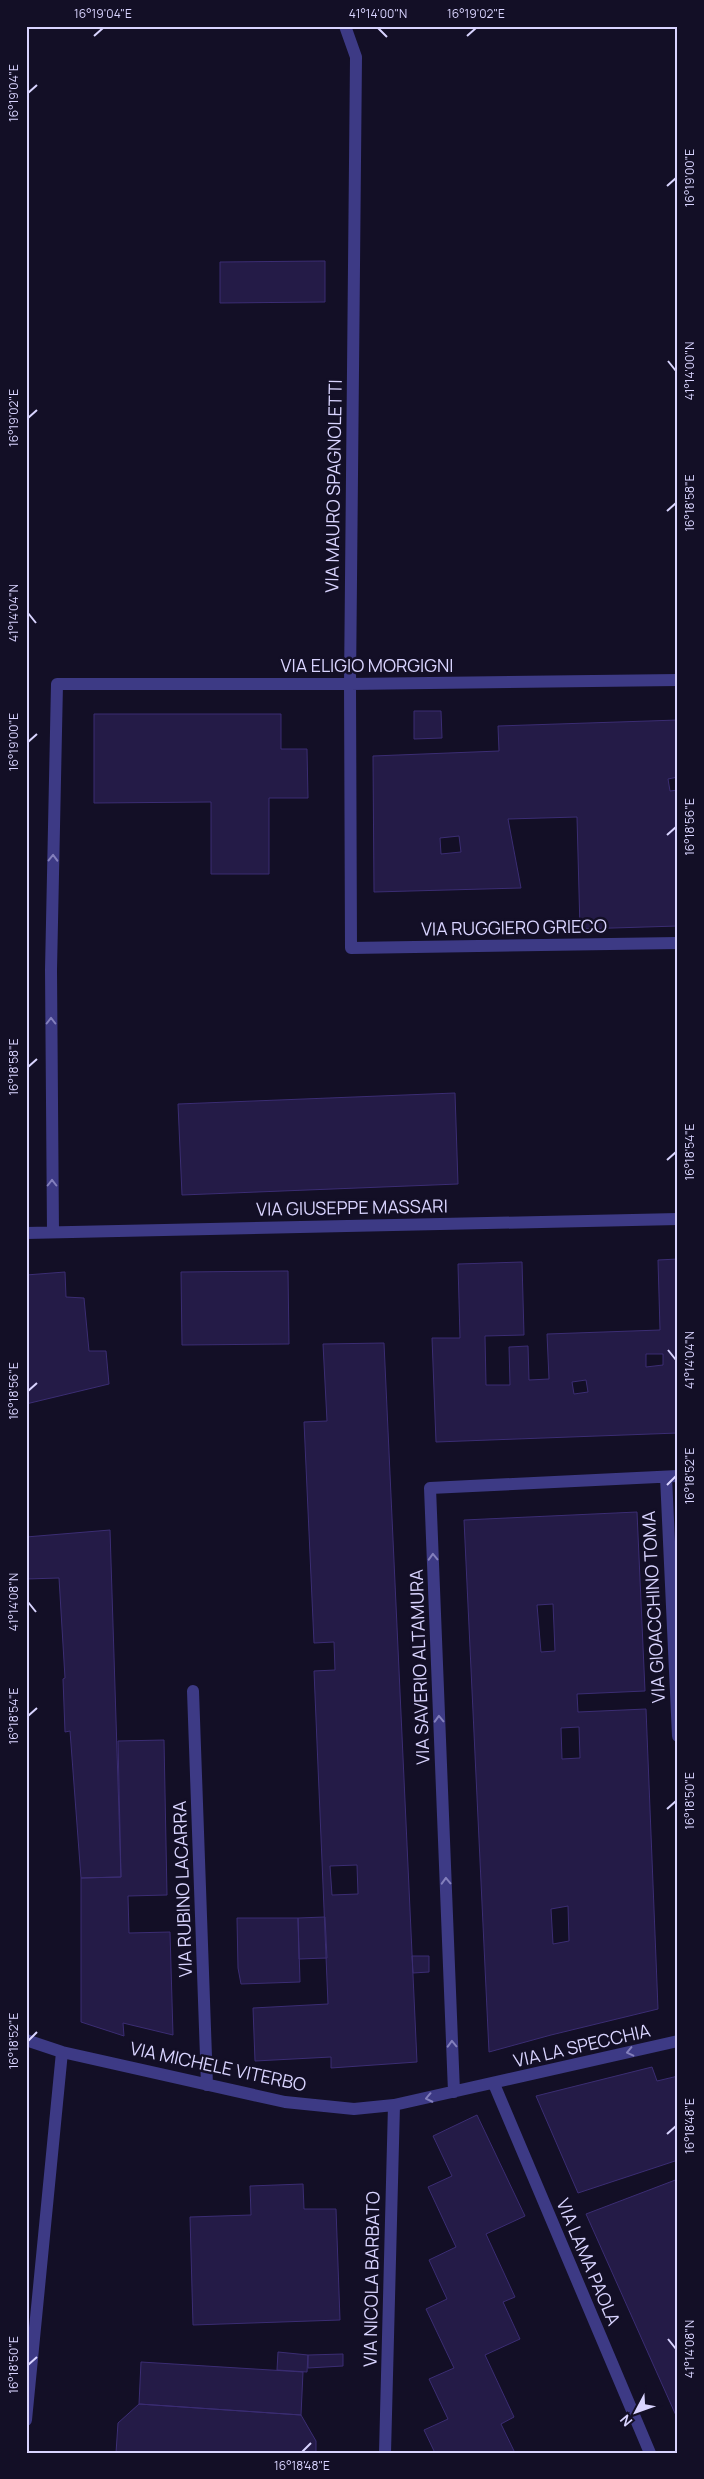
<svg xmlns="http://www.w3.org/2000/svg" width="704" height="2479" font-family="Manrope,sans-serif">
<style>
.building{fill:#241b47;stroke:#3b2d73;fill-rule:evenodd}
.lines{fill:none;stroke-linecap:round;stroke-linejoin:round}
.street{stroke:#3d3a85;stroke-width:12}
.oneway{stroke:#837fbc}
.ticks{fill:none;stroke:#d9d4ff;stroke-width:2}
.labels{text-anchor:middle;stroke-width:5;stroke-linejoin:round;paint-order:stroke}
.street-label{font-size:18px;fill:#d9d4ff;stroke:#130f26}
.neatline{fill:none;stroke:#d9d4ff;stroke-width:2}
.ticks-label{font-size:12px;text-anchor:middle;fill:#d9d4ff}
</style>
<rect width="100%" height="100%" fill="#130f26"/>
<path class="building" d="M 325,261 L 325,302 L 220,303 L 220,262 Z
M 414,711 L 441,711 L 442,738 L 414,739 Z
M 94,714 L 281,714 L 281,749 L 307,749 L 308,798 L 269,798 L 269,874 L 211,874 L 211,802 L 94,803 Z
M 678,720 L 678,777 L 668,779 L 670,791 L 678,790 L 678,926 L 580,929 L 577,817 L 508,819 L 521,888 L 374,892 L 373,756 L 499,751 L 498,726 ZM 459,836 L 461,852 L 441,854 L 440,838 Z
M 455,1093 L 458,1184 L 182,1195 L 178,1104 Z
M 678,1259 L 678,1433 L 436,1442 L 432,1338 L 460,1338 L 458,1264 L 522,1262 L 524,1335 L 485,1336 L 486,1385 L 510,1385 L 509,1347 L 528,1346 L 529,1380 L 549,1379 L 547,1334 L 660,1330 L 658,1260 ZM 646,1354 L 663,1354 L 663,1365 L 646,1367 ZM 586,1380 L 588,1392 L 574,1394 L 572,1382 Z
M 288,1271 L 289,1344 L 182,1345 L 181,1272 Z
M 65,1272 L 66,1297 L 84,1298 L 89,1351 L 106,1351 L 109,1384 L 26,1404 L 26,1275 Z
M 384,1343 L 417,2062 L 331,2068 L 331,2057 L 255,2061 L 253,2008 L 328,2004 L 314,1671 L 335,1670 L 334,1642 L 314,1643 L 304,1422 L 327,1421 L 323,1344 ZM 357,1865 L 358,1894 L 332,1895 L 330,1866 Z
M 637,1512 L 645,1691 L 577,1694 L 578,1712 L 646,1709 L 658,2009 L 551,2035 L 489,2052 L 464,1520 ZM 553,1604 L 555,1651 L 541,1652 L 537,1605 ZM 579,1727 L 580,1758 L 562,1759 L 561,1728 ZM 568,1906 L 569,1941 L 553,1944 L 551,1909 Z
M 110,1530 L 121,1877 L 81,1878 L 70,1731 L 65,1732 L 63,1679 L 65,1678 L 59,1578 L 26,1579 L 26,1537 Z
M 164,1740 L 167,1895 L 128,1896 L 129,1933 L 170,1932 L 173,2035 L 123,2023 L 124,2036 L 81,2022 L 81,1878 L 121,1877 L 118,1741 Z
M 325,1917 L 327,1958 L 299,1959 L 298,1918 Z
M 237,1918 L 298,1918 L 300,1982 L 241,1984 L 238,1968 Z
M 412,1956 L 429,1956 L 429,1972 L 413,1973 Z
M 652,2067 L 657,2081 L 678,2076 L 678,2160 L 578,2193 L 536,2096 Z
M 477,2115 L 525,2216 L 486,2234 L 515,2297 L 503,2302 L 520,2339 L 485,2355 L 514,2417 L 501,2424 L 515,2453 L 435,2453 L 424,2430 L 448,2419 L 429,2379 L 454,2368 L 426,2309 L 447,2299 L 429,2260 L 456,2247 L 428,2187 L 452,2176 L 433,2136 Z
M 678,2179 L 678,2420 L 586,2214 Z
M 303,2184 L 304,2209 L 336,2209 L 340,2320 L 193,2325 L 190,2217 L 251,2215 L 250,2186 Z
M 278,2352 L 308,2355 L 307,2372 L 277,2370 Z
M 343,2354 L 343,2366 L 308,2368 L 308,2355 Z
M 141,2362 L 303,2372 L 301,2415 L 139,2404 Z
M 139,2404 L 301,2415 L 316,2441 L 316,2453 L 116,2453 L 118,2423 Z"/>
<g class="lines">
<path class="street" d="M 345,26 L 356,57 L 350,684 L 351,948 L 678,943
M 53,1232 L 51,970 L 57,684 L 350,684 L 678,680
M 26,1233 L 678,1219
M 666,1477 L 678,1736
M 193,1691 L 207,2085
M 26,2040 L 62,2052 L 285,2102 L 354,2109 L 394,2105 L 678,2041
M 494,2084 L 650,2453
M 454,2092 L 430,1488 L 678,1476
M 26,2420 L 62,2052
M 385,2453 L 394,2105"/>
</g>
<defs><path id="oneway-chevron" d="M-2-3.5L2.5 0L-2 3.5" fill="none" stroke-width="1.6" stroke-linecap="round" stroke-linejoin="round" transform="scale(1.25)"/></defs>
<g class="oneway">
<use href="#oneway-chevron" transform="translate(53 858) rotate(-89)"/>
<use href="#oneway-chevron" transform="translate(51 1021) rotate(-90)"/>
<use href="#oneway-chevron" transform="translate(52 1183) rotate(-90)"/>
<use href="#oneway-chevron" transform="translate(433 1557) rotate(-92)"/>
<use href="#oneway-chevron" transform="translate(439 1719) rotate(-92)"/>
<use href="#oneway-chevron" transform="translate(446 1881) rotate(-92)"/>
<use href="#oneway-chevron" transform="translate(452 2044) rotate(-92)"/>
<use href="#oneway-chevron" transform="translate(630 2052) rotate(167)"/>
<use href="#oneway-chevron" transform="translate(429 2098) rotate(168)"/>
</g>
<path class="ticks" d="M 378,28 L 387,37M 94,36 L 103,28M 467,36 L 476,28M 28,93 L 37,85M 667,186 L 676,178M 668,361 L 676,371M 28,418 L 37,410M 667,511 L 676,503M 28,613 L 36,623M 28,742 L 37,734M 667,835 L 676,827M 28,1067 L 37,1059M 667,1160 L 676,1152M 668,1350 L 676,1360M 28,1391 L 37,1383M 667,1485 L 676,1476M 28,1602 L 36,1612M 28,1716 L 37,1708M 667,1809 L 676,1801M 28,2041 L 37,2032M 667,2134 L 676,2126M 668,2339 L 676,2349M 28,2365 L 37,2357M 302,2452 L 311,2443"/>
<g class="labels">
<g class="street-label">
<text transform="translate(334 486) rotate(-89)" y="6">VIA MAURO SPAGNOLETTI</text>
<text x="367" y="672">VIA ELIGIO MORGIGNI</text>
<text transform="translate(514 928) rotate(-1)" y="6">VIA RUGGIERO GRIECO</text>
<text transform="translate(352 1208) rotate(-1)" y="6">VIA GIUSEPPE MASSARI</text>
<text transform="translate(654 1607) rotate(-93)" y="6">VIA GIOACCHINO TOMA</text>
<text transform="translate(420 1667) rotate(-92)" y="6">VIA SAVERIO ALTAMURA</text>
<text transform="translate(183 1889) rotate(-92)" y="6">VIA RUBINO LACARRA</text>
<text transform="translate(582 2046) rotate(-13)" y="6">VIA LA SPECCHIA</text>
<text transform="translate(218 2067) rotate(12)" y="6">VIA MICHELE VITERBO</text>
<text transform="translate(588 2262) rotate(67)" y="6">VIA LAMA PAOLA</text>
<text transform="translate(372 2279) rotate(-89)" y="6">VIA NICOLA BARBATO</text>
</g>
</g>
<rect width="704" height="2479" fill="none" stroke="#130f26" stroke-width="55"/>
<g transform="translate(636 2412) rotate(229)" stroke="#130f26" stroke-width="4" paint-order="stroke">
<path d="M0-4L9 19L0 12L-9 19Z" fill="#d9d4ff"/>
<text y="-8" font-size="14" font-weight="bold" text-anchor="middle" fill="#d9d4ff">N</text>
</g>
<rect x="28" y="28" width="648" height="2424" class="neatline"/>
<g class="ticks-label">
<text x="103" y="18">16°19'04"E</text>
<text x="378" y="18">41°14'00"N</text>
<text x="476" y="18">16°19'02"E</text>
<text transform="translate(14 93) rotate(-90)" y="4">16°19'04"E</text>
<text transform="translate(690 178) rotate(-90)" y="4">16°19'00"E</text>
<text transform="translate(690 371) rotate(-90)" y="4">41°14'00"N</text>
<text transform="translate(14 418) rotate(-90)" y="4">16°19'02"E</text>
<text transform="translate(690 503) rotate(-90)" y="4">16°18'58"E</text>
<text transform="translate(14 613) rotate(-90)" y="4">41°14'04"N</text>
<text transform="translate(14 742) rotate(-90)" y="4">16°19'00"E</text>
<text transform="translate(690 827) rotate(-90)" y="4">16°18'56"E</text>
<text transform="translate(14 1067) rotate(-90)" y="4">16°18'58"E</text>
<text transform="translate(690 1152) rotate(-90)" y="4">16°18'54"E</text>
<text transform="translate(690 1360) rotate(-90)" y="4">41°14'04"N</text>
<text transform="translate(14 1391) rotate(-90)" y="4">16°18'56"E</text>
<text transform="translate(690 1476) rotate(-90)" y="4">16°18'52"E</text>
<text transform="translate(14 1602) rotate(-90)" y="4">41°14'08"N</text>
<text transform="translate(14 1716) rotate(-90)" y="4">16°18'54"E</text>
<text transform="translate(690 1801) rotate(-90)" y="4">16°18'50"E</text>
<text transform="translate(14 2041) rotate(-90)" y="4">16°18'52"E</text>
<text transform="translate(690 2126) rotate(-90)" y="4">16°18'48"E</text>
<text transform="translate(690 2349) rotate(-90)" y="4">41°14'08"N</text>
<text transform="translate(14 2365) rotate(-90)" y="4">16°18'50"E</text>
<text x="302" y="2470">16°18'48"E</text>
</g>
</svg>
